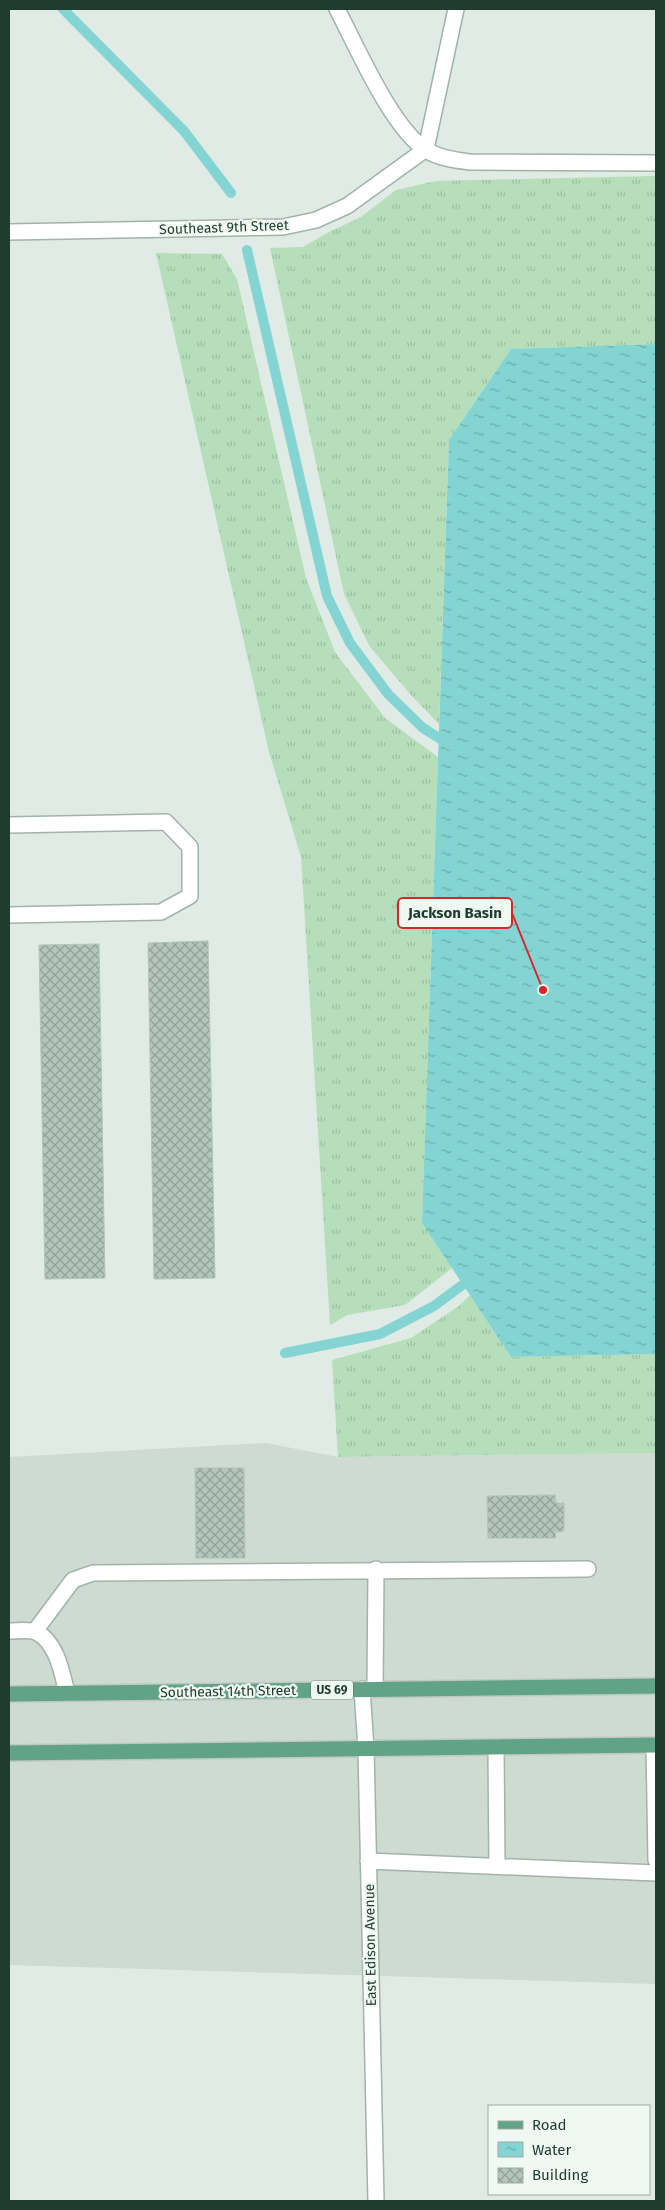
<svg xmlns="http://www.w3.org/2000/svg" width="665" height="2210" font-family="'Fira Sans',sans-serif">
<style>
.built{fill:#cddbd2}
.grass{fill:url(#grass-tufts)}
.water{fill:url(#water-ripples)}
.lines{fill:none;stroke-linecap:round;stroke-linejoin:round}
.stream{stroke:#83d4d2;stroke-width:10}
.building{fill:url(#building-cross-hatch);stroke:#b1c5b9}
.lane-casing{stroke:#a2b3aa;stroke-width:18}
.street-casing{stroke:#a2b3aa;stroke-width:18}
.primary-casing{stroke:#c0c8c5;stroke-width:18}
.lane{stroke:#fff;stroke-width:15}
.street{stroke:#fff;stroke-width:15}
.primary{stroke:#61a387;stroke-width:15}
.labels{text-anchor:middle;stroke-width:4.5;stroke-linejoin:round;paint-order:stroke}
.shield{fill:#eff8f2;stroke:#5d746a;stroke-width:1}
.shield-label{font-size:12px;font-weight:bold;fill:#1f3c2f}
.street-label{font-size:14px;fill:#1f3c2f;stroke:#eff8f2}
.leader{fill:none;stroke:#d62828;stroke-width:2}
.callout-dot{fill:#d62828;stroke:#eff8f2;stroke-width:2}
.callout{fill:#eff8f2;stroke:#d62828;stroke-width:2}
.callout-label{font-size:15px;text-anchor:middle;font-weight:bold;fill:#1f3c2f}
</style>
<defs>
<pattern id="grass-tufts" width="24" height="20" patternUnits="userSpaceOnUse" patternTransform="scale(1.25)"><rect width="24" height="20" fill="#b6deba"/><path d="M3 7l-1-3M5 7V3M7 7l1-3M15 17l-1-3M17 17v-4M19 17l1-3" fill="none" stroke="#9cbfa0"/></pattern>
<pattern id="water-ripples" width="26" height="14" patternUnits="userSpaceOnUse" patternTransform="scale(1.25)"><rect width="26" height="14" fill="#83d4d2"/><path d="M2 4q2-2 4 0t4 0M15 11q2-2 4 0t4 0" fill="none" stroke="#6badab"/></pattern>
<pattern id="building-cross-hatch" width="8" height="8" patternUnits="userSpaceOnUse" patternTransform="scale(1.25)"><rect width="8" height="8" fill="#b4c6bc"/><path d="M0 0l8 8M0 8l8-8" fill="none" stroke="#92a299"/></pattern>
</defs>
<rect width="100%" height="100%" fill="#dfebe4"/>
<path class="built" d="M 266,1443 L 338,1457 L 656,1453 L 656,1984 L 9,1965 L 9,1457 Z"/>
<path class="grass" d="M 656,176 L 656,344 L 511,349 L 449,440 L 439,724 L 411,695 L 370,647 L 344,594 L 270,248 L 303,247 L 327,233 L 361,217 L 396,190 L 436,181 Z
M 156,253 L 222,254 L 237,279 L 306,578 L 335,652 L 385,718 L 438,757 L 422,1223 L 452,1268 L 405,1305 L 347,1315 L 330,1325 L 301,857 L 269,752 Z
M 470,1295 L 511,1357 L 656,1354 L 656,1453 L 338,1457 L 332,1360 L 411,1338 L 459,1306 Z"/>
<path class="water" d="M 656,344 L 656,1354 L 511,1357 L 422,1223 L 449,440 L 511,349 Z"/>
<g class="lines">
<path class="stream" d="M 63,9 L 184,131 L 231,193
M 247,250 L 327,596 L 350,643 L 388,694 L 423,728 L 450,745
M 285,1353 L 380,1334 L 434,1306 L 473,1277"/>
</g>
<path class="building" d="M 208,941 L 215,1278 L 154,1279 L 148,943 Z
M 99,944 L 105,1278 L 45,1279 L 39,945 Z
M 195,1468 L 244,1468 L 245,1558 L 196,1558 Z
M 555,1495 L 556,1503 L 564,1503 L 564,1531 L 555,1532 L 556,1538 L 488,1538 L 487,1496 Z"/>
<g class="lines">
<g class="lane-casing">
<path id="lane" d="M 426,149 L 456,9
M 9,825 L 166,822 L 190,847 L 190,896 L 161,912 L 9,915
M 9,1631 C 17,1631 29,1629 36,1632 C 57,1642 62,1673 67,1693
M 35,1631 L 73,1580 L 93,1573 L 588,1569
M 375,1689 L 376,1569
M 654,1745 L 656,1860
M 496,1747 L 497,1866
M 368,1861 L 656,1873"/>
</g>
<g class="street-casing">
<path id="street" d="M 337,9 C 357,47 391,127 426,150 C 439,158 455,160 470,162 L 656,163
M 9,232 L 283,227 L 316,220 L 347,206 L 426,149
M 362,1689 L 366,1749 L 376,2201"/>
</g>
<g class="primary-casing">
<path id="primary" d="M 9,1694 L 656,1686
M 9,1753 L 656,1745"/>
</g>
<use href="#lane" class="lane"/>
<use href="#street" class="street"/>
<use href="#primary" class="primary"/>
</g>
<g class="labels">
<rect class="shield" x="311" y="1680.5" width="42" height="19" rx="4"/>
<g class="shield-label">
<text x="332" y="1694">US 69</text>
</g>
<g class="street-label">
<text transform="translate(224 227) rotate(-2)" y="5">Southeast 9th Street</text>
<text transform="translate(228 1691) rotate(-1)" y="5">Southeast 14th Street</text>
<text transform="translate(370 1945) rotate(-91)" y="5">East Edison Avenue</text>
</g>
</g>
<path class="leader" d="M543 990L512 913"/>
<circle class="callout-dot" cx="543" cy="990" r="5"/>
<rect class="callout" x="398" y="898" width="114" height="30" rx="5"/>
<g class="callout-label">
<text x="455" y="918">Jackson Basin</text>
</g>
<rect width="665" height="2210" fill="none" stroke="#1f3c2f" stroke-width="20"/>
<rect x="488" y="2105" width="162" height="90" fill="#eff8f2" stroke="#9cada4"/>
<rect x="498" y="2121" width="25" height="8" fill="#61a387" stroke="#9cada4"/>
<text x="532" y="2130" font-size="15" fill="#1f3c2f">Road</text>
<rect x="498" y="2142" width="25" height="15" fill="url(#water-ripples)" stroke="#9cada4"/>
<text x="532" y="2155" font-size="15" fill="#1f3c2f">Water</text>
<rect x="498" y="2168" width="25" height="15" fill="url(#building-cross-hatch)" stroke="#9cada4"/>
<text x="532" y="2180" font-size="15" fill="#1f3c2f">Building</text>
</svg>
